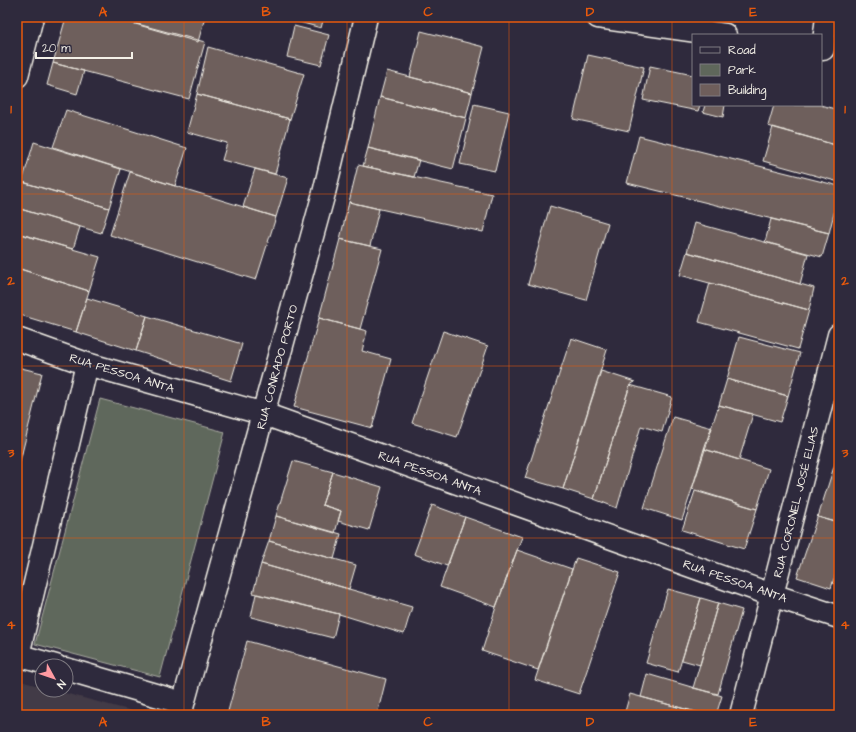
<svg xmlns="http://www.w3.org/2000/svg" width="856" height="732" font-family="'Architects Daughter',sans-serif">
<style>
.built{fill:#423a46}
.green{fill:#5f675b;stroke:#aaaca2}
.building{fill:#6e5e5b;stroke:#f4f1e8}
.lines{fill:none;stroke-linecap:round;stroke-linejoin:round}
.minor-casing{stroke:#f4f1e8;stroke-width:25}
.minor{stroke:#2f2a3d;stroke-width:22}
.grid{fill:none;stroke:#e8590c;stroke-width:1;stroke-opacity:0.55}
.labels{text-anchor:middle;stroke-width:3.5;stroke-linejoin:round;paint-order:stroke}
.street-label{font-size:12px;fill:#f4f1e8;stroke:#2f2a3d}
.neatline{fill:none;stroke:#e8590c;stroke-width:1.5}
.grid-label{font-size:13px;text-anchor:middle;font-weight:bold;fill:#e8590c}
</style>
<rect width="100%" height="100%" fill="#2f2a3d"/>
<filter id="ink" filterUnits="userSpaceOnUse"><feTurbulence type="fractalNoise" baseFrequency=".025" numOctaves="2"/><feDisplacementMap in="SourceGraphic" scale="8" xChannelSelector="R" yChannelSelector="G"/><feConvolveMatrix kernelMatrix="1 2 1 2 8 2 1 2 1" color-interpolation-filters="sRGB"/></filter>
<g filter="url(#ink)">
<path class="built" d="M 17,680 L 42,687 L 42,690 L 53,690 L 140,713 L 140,715 L 17,715 Z"/>
<path class="green" d="M 100,399 L 225,432 L 160,677 L 35,644 Z"/>
<path class="building" d="M 66,17 L 111,17 L 205,42 L 189,99 L 53,63 Z
M 111,17 L 205,17 L 198,42 Z
M 281,17 L 324,17 L 321,28 Z
M 294,26 L 329,35 L 321,65 L 287,57 Z
M 421,31 L 484,47 L 472,93 L 410,77 Z
M 208,47 L 304,74 L 290,119 L 197,94 Z
M 588,55 L 644,67 L 629,131 L 573,119 Z
M 53,63 L 84,71 L 77,94 L 47,85 Z
M 650,66 L 693,75 L 693,105 L 700,105 L 698,111 L 643,100 Z
M 387,71 L 472,93 L 466,118 L 380,97 Z
M 197,94 L 290,119 L 275,174 L 222,160 L 227,143 L 187,132 Z
M 380,97 L 466,118 L 453,169 L 368,148 Z
M 474,104 L 509,112 L 495,171 L 460,164 Z
M 705,105 L 725,105 L 723,117 L 703,112 Z
M 774,105 L 820,105 L 839,110 L 839,146 L 768,126 Z
M 66,110 L 187,148 L 175,186 L 53,147 Z
M 773,127 L 839,146 L 839,182 L 763,161 Z
M 639,136 L 839,186 L 839,194 L 829,233 L 627,183 Z
M 34,142 L 121,169 L 109,208 L 22,182 Z
M 368,148 L 419,160 L 414,177 L 363,166 Z
M 358,165 L 492,194 L 483,232 L 349,202 Z
M 255,169 L 288,178 L 276,217 L 243,207 Z
M 130,172 L 276,217 L 256,280 L 110,235 Z
M 23,182 L 109,208 L 101,233 L 17,208 L 17,202 Z
M 349,202 L 379,209 L 370,246 L 340,239 Z
M 550,206 L 608,223 L 586,300 L 528,284 Z
M 17,208 L 80,227 L 73,249 L 17,233 Z
M 771,219 L 829,233 L 822,257 L 765,242 Z
M 695,223 L 808,254 L 800,284 L 687,252 Z
M 17,233 L 100,257 L 89,291 L 17,268 Z
M 340,239 L 382,249 L 360,329 L 319,318 Z
M 687,252 L 814,288 L 809,310 L 680,275 Z
M 17,268 L 89,291 L 76,332 L 17,314 Z
M 710,283 L 809,310 L 798,349 L 699,322 Z
M 87,298 L 147,316 L 136,351 L 76,332 Z
M 147,316 L 242,344 L 231,381 L 136,351 Z
M 319,318 L 367,331 L 362,351 L 391,359 L 372,428 L 294,407 Z
M 443,331 L 488,346 L 457,437 L 412,423 Z
M 739,337 L 800,353 L 788,396 L 727,379 Z
M 571,338 L 607,350 L 563,489 L 525,478 Z
M 17,367 L 42,373 L 22,453 L 17,452 Z
M 601,371 L 635,382 L 630,385 L 594,499 L 563,489 Z
M 727,379 L 788,396 L 780,422 L 719,405 Z
M 630,385 L 672,397 L 662,432 L 641,426 L 617,508 L 594,499 Z
M 719,405 L 753,414 L 739,460 L 704,449 Z
M 673,417 L 712,428 L 682,520 L 644,508 Z
M 704,449 L 769,469 L 757,509 L 692,489 Z
M 839,451 L 839,523 L 818,517 Z
M 17,452 L 22,453 L 17,473 Z
M 293,461 L 333,472 L 322,505 L 341,511 L 335,533 L 276,516 Z
M 333,472 L 382,487 L 369,530 L 338,521 L 341,511 L 322,505 Z
M 695,491 L 757,509 L 744,549 L 682,530 Z
M 432,505 L 465,517 L 447,566 L 414,554 Z
M 818,515 L 818,517 L 839,523 L 839,564 L 831,588 L 797,577 Z
M 276,516 L 341,534 L 334,559 L 269,541 Z
M 465,517 L 522,537 L 496,607 L 440,587 Z
M 269,541 L 356,565 L 349,589 L 261,564 Z
M 517,550 L 572,569 L 538,670 L 482,651 L 496,607 Z
M 576,558 L 620,572 L 579,694 L 535,680 Z
M 261,564 L 412,607 L 404,634 L 339,614 L 253,593 Z
M 839,564 L 839,585 L 833,583 Z
M 668,589 L 701,598 L 678,672 L 646,663 Z
M 256,594 L 339,614 L 333,638 L 251,617 Z
M 701,598 L 718,603 L 700,665 L 682,660 Z
M 718,603 L 742,610 L 718,694 L 693,688 Z
M 247,641 L 386,679 L 377,715 L 352,715 L 341,712 L 340,715 L 227,715 Z
M 647,674 L 722,696 L 716,715 L 707,715 L 641,697 Z
M 630,694 L 707,715 L 624,715 Z"/>
<g class="lines">
<g class="minor-casing">
<path id="minor" d="M 598,17 L 725,35
M 823,49 L 827,17
M 17,76 L 32,17
M 17,339 L 87,364 L 264,414 L 772,595 L 839,617
M 17,655 L 56,666
M 18,655 L 87,364
M 66,669 L 183,703
M 180,715 L 324,193 L 366,17
M 741,715 L 839,335"/>
</g>
<use href="#minor" class="minor"/>
</g>
</g>
<path class="grid" d="M 184,17 L 184,715M 347,17 L 347,715M 509,17 L 509,715M 672,17 L 672,715M 17,194 L 839,194M 17,366 L 839,366M 17,538 L 839,538"/>
<g class="labels">
<g class="street-label">
<text transform="translate(277 367) rotate(-75)" y="4">RUA CONRADO PORTO</text>
<text transform="translate(122 373) rotate(17)" y="4">RUA PESSOA ANTA</text>
<text transform="translate(430 473) rotate(20)" y="4">RUA PESSOA ANTA</text>
<text transform="translate(796 502) rotate(-76)" y="4">RUA CORONEL JOSÉ ELIAS</text>
<text transform="translate(735 581) rotate(19)" y="4">RUA PESSOA ANTA</text>
</g>
</g>
<rect width="856" height="732" fill="none" stroke="#2f2a3d" stroke-width="44"/>
<rect x="692" y="34" width="130" height="72" fill="#2f2a3d" stroke="#7e7a81"/>
<rect x="700" y="47" width="20" height="6" fill="#2f2a3d" stroke="#7e7a81"/>
<text x="728" y="54" font-size="12" fill="#f4f1e8">Road</text>
<rect x="700" y="64" width="20" height="12" fill="#5f675b" stroke="#7e7a81"/>
<text x="728" y="74" font-size="12" fill="#f4f1e8">Park</text>
<rect x="700" y="84" width="20" height="12" fill="#6e5e5b" stroke="#7e7a81"/>
<text x="728" y="94" font-size="12" fill="#f4f1e8">Building</text>
<g transform="translate(54 678) rotate(130)"><circle r="19" fill="#2f2a3d" stroke="#7e7a81"/>
<path d="M0-3L7 15L0 10L-7 15Z" fill="#ff9aa2"/>
<text y="-6" font-size="11" font-weight="bold" text-anchor="middle" fill="#f4f1e8">N</text>
</g>
<path d="M36 52v6h96v-6" fill="none" stroke="#f4f1e8" stroke-width="2"/>
<text x="42" y="52" font-size="12" fill="#f4f1e8" stroke="#2f2a3d" stroke-width="3" paint-order="stroke">20 m</text>
<rect x="22" y="22" width="812" height="688" class="neatline"/>
<g class="grid-label">
<text x="103" y="16">A</text>
<text x="266" y="16">B</text>
<text x="428" y="16">C</text>
<text x="590" y="16">D</text>
<text x="753" y="16">E</text>
<text x="11" y="113">1</text>
<text x="845" y="113">1</text>
<text x="11" y="285">2</text>
<text x="845" y="285">2</text>
<text x="11" y="457">3</text>
<text x="845" y="457">3</text>
<text x="11" y="629">4</text>
<text x="845" y="629">4</text>
<text x="103" y="726">A</text>
<text x="266" y="726">B</text>
<text x="428" y="726">C</text>
<text x="590" y="726">D</text>
<text x="753" y="726">E</text>
</g>
</svg>
